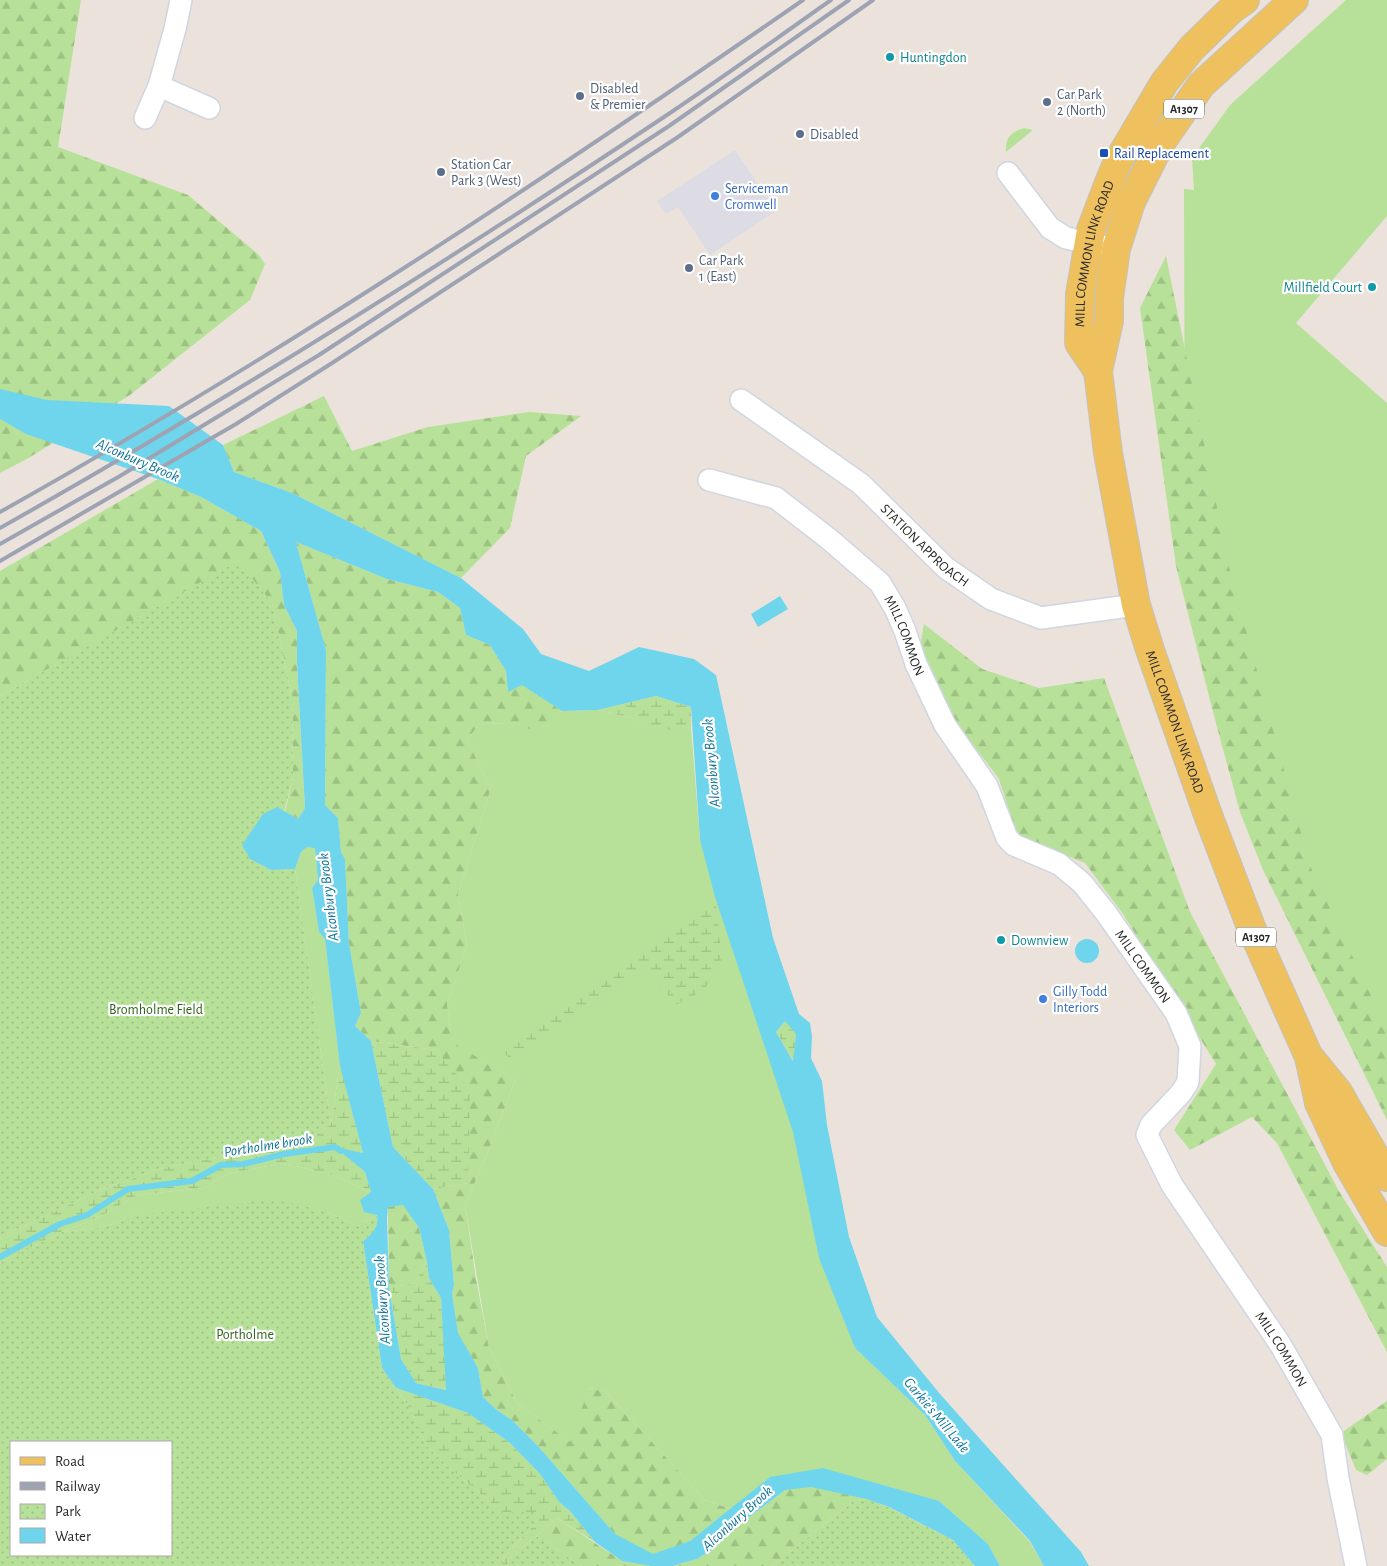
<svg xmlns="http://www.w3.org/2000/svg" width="1387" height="1566" font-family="'Alegreya Sans',sans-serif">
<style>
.industrial{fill:#dddce4}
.grass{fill:#b7e198}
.forest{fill:url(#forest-firs)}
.wetland{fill:url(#wetland-marsh)}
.park{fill:url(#park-dots);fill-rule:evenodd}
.water{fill:#6fd5ec;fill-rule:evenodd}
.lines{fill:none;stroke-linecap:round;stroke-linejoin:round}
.stream{stroke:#6fd5ec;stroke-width:6}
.minor-casing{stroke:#d0d5e2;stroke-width:24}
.primary-casing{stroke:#c3c3c3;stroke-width:30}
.minor{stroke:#fff;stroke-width:21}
.primary{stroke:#eec05e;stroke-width:28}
.rail{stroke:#9ea3b3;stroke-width:4}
.culture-dot{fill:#0f9aa8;stroke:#fff;stroke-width:2}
.service-dot{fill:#5c6f8a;stroke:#fff;stroke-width:2}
.transit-dot{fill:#1a4fb4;stroke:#fff;stroke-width:2}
.shop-dot{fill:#3f7fe0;stroke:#fff;stroke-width:2}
.labels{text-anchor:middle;stroke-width:4.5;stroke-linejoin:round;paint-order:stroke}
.shield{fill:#fff;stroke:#696969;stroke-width:1}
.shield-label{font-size:12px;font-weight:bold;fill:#292929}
.culture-label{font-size:14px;fill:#0d838f;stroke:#fff;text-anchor:start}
.service-label{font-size:14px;fill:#4e5e75;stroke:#fff;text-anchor:start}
.transit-label{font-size:14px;fill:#164399;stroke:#fff;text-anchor:start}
.shop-label{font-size:14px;fill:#366cbe;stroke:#fff;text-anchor:start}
.street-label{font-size:14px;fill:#292929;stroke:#fff}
.park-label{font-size:14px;fill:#30641b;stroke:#fff}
.water-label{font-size:15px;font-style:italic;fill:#107397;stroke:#fff}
</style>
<defs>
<pattern id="forest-firs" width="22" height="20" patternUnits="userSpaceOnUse" patternTransform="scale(1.25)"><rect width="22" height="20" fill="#b7e198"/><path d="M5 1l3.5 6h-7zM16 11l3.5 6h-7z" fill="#9dc183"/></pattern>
<pattern id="wetland-marsh" width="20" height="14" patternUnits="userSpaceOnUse" patternTransform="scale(1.25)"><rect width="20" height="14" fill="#b7e198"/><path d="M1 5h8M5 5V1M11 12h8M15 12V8" fill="none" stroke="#9dc183"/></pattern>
<pattern id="park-dots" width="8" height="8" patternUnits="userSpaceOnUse" patternTransform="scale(1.25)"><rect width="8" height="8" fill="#b7e198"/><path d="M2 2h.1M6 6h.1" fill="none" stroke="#9dc183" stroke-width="1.8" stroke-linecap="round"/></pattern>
</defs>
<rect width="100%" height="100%" fill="#ebe3db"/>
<path class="industrial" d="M 735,150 L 776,211 L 710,255 L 678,207 L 666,214 L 657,201 Z"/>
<path class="grass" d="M 1346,0 L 1387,0 L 1387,216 L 1296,323 L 1387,403 L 1387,1104 L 1185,528 L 1184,189 L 1194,190 L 1192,158 L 1230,105 Z
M 1024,128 L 1033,130 L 1006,152 C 1005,137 1011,132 1024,128 Z
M 598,710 L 635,719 L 665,730 L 681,726 L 691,728 L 700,840 L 788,1101 L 855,1348 L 925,1415 L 955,1461 L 1030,1542 L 1044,1566 L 1000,1566 L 988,1544 L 939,1501 L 770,1477 L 731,1509 L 705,1500 L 605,1391 L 589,1388 L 571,1443 L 517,1403 L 489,1348 L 465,1205 L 490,1147 L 515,1080 L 452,1043 L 447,1005 L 467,945 L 458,894 L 491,788 L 467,740 L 480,723 L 518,724 L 537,731 L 562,711 Z
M 307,847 L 315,847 L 318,880 L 312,888 L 319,932 L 325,938 L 340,1064 L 331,1124 L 295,869 L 301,852 Z
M 283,1163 L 332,1175 L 371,1192 L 377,1215 L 358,1226 L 327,1212 L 137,1215 L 103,1227 L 62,1232 L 103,1215 L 137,1195 L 204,1188 L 227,1174 Z"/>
<path class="forest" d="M 0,0 L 81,0 L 58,147 L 188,195 L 259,255 L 265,264 L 250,300 L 130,395 L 27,459 L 0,473 Z
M 1166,256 L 1229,567 L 1310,866 L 1387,1030 L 1387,1120 L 1263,870 L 1240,812 L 1213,712 L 1176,566 L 1140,308 Z
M 324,396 L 352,451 L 428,427 L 529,412 L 581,416 L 526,456 L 510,528 L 461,578 L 292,493 L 234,472 L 223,445 Z
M 158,479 L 201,497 L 261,531 L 280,572 L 284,605 L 297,631 L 297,663 L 305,808 L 298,819 L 285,812 L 293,777 L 292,698 L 272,603 L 238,562 L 0,696 L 0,571 Z
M 296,542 L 387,579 L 438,592 L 460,608 L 466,635 L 490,645 L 506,671 L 508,692 L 522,684 L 562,711 L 537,732 L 518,724 L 480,723 L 467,740 L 491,788 L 458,894 L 467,945 L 447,1005 L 452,1042 L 515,1080 L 490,1147 L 465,1205 L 476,1279 L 489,1348 L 517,1403 L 570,1442 L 589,1388 L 605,1391 L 705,1500 L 731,1509 L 690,1541 L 653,1555 L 615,1534 L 537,1445 L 512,1420 L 497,1410 L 483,1397 L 478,1368 L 458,1335 L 452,1293 L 454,1285 L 449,1230 L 433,1189 L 468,1183 L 435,1050 L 371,1041 L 355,1026 L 361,1013 L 349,943 L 345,859 L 341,852 L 338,818 L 325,805 L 326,650 Z
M 924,624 L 982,669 L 1039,688 L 1104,678 L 1190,912 L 1340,1193 L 1387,1267 L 1387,1352 L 1277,1143 L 1252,1117 L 1190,1150 L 1174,1130 L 1216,1064 L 1123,914 L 1085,863 L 1017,836 L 999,779 L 958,725 L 919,653 Z
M 403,1204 L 419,1228 L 427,1262 L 414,1283 L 389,1288 L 388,1207 Z
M 1387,1401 L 1387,1459 L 1367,1475 L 1356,1470 L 1341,1433 Z
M 809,1485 L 866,1499 L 852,1502 L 772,1566 L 672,1566 L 697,1559 L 712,1550 L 739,1525 L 785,1490 Z
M 557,1518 L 622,1561 L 651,1566 L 582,1566 L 536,1536 Z"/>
<path class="wetland" d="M 656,696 L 691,707 L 691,728 L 681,726 L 665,731 L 635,719 L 598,710 Z
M 715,897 L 722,959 L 704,990 L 676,1005 L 647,969 L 513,1060 L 501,1052 Z
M 785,1021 L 796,1033 L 794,1062 L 776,1032 Z
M 371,1041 L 435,1050 L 470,1089 L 468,1183 L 433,1189 L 393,1147 Z
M 340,1064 L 363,1153 L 337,1148 L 365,1172 L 371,1192 L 332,1175 L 283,1163 L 227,1174 L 204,1188 L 137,1195 L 103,1215 L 62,1232 L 0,1263 L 0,1237 L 100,1190 L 159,1169 L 314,1137 L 331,1124 Z
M 427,1262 L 429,1278 L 441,1298 L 447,1390 L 416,1383 L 401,1359 L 389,1288 L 414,1283 Z
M 396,1388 L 468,1413 L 510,1443 L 540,1474 L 560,1503 L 570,1511 L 595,1542 L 557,1518 L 509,1559 L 507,1566 L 502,1566 L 505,1556 L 534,1525 L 503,1513 L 446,1465 L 426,1445 L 411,1410 Z"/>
<path class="park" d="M 238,561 L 272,603 L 292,698 L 293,777 L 284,812 L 250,859 L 271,870 L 295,869 L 331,1124 L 314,1137 L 159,1169 L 100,1190 L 0,1237 L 0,696 Z
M 277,1199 L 327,1212 L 358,1226 L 377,1215 C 379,1227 372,1235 363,1241 L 382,1368 L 411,1410 L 426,1445 L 446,1465 L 503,1513 L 533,1512 L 534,1525 L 505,1556 L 502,1566 L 0,1566 L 0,1263 L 62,1232 L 103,1227 L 137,1215 ZM 11,1442 L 171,1442 L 171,1555 L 11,1555 Z
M 866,1499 L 888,1507 L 953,1540 L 975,1566 L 772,1566 L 852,1502 Z
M 536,1536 L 582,1566 L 507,1566 L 509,1559 Z"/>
<path class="water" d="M 0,389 L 47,400 L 169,406 L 223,445 L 234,472 L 292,493 L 461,578 L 523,629 L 541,654 L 589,671 L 639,647 L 694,659 L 716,675 L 773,938 L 799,1014 L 810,1023 L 812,1036 L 811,1058 L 822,1081 L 827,1125 L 849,1237 L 877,1317 L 940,1394 L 1081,1552 L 1089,1566 L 1044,1566 L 1030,1541 L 955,1461 L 925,1415 L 855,1348 L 819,1258 L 793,1132 L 715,897 L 700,840 L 691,707 L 656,696 L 598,710 L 562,711 L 522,685 L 508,692 L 506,671 L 490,645 L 466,635 L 460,608 L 438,592 L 387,579 L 296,542 L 326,650 L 325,805 L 338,818 L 341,852 L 345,859 L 349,943 L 361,1013 L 355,1026 L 371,1041 L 393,1147 L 433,1189 L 449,1230 L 454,1285 L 452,1293 L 458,1333 L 478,1368 L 483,1397 L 497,1410 L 512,1420 L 537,1445 L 615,1534 L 653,1554 L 690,1541 L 770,1477 L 823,1468 L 939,1501 L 988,1544 L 1000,1566 L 975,1566 L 953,1540 L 889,1507 L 866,1499 L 811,1487 L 785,1490 L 739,1525 L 712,1550 L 697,1559 L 672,1566 L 651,1566 L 622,1561 L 595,1542 L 570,1511 L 560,1503 L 540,1474 L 510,1443 L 468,1413 L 396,1388 L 382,1368 L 363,1241 C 372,1235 379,1226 377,1215 L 364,1212 L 360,1200 L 371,1192 L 365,1172 L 335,1147 L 363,1153 L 340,1066 L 325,939 L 319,932 L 312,888 L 318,880 L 315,848 L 307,847 L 301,852 L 295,869 L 271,870 L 250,859 L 242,845 L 263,814 L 277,807 L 298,819 L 305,808 L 297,663 L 297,631 L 284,605 L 280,572 L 261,531 L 201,497 L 158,479 L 26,434 L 0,419 ZM 785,1021 L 796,1034 L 793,1061 L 776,1032 ZM 403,1205 L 419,1228 L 427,1262 L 429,1278 L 441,1298 L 446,1390 L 416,1383 L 401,1359 L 389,1288 L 387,1218 L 388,1207 Z
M 780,596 L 788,609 L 758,627 L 751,614 Z
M1075 951a12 12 0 1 1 24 0a12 12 0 1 1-24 0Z"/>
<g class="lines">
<path class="stream" d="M 0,1257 L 60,1224 L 87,1215 L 128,1189 L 192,1181 L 221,1165 L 244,1164 L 284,1154 L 335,1147 L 341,1151"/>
<g class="minor-casing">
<g id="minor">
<path d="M 181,0 L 175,29 L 159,86 L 209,108"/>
<path d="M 145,118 L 159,86"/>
<path d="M 1008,173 L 1050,228 L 1066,238 L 1116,249"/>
<path id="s1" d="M 741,400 L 861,484 L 946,568 L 991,599 L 1041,618 L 1136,605"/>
<path id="s2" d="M 709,480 L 776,498 L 829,539 L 880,583 L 895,608 L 905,631 L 916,664 L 945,725 L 987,786 L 1007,838 L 1014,845 L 1059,864 L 1082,883 L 1106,913 L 1176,1013 L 1190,1046 L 1188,1082 L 1181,1093 L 1151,1125 L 1147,1135 L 1172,1185 L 1280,1344 L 1332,1435 L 1338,1478 L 1356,1566"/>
</g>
</g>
<g class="primary-casing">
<g id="primary">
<path id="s3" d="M 1294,0 L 1201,85 L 1160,144 L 1131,202 L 1116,249 L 1109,298 L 1109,321 L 1098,371 L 1108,453 L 1136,605 L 1150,650 L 1208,815 L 1251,927 L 1309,1057 L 1319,1103 L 1347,1163 L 1387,1232"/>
<path id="s4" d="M 1098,371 L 1079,343 L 1080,294 L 1091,230 L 1108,185 L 1118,161 L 1164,83 L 1192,48 L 1231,10 L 1245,0"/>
<path d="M 1312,1060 L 1338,1092 L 1387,1177"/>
</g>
</g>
<use href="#minor" class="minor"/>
<use href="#primary" class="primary"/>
<path class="rail" d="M 0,512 C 277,357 542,181 803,0
M 0,528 C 226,401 445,263 661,119 C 718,81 774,40 831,0
M 0,544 L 120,476 L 319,355 L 669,126 L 849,0
M 0,561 L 236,424 L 329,365 L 678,137 L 873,0"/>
</g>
<g class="culture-dot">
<circle cx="890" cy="57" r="5"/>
<circle cx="1372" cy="287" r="5"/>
<circle cx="1001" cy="940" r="5"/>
</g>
<g class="service-dot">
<circle cx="580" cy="96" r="5"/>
<circle cx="1047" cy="102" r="5"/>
<circle cx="800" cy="134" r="5"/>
<circle cx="441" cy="172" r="5"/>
<circle cx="689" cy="268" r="5"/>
</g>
<rect class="transit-dot" x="1099" y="148" width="10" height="10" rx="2.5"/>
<g class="shop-dot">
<circle cx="715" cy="196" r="5"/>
<circle cx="1043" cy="999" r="5"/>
</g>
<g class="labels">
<g class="shield">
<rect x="1164" y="99.5" width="40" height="19" rx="4"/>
<rect x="1236" y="927.5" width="40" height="19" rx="4"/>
</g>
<g class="shield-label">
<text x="1184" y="113">A1307</text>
<text x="1256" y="941">A1307</text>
</g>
<g class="culture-label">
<text x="900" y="62">Huntingdon</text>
<text x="1362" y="292" text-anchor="end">Millfield Court</text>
<text x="1011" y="945">Downview</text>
</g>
<g class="service-label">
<text x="590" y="93">Disabled<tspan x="590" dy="16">&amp; Premier</tspan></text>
<text x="1057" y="99">Car Park<tspan x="1057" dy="16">2 (North)</tspan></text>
<text x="810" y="139">Disabled</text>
<text x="451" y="169">Station Car<tspan x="451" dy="16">Park 3 (West)</tspan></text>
<text x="699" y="265">Car Park<tspan x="699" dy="16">1 (East)</tspan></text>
</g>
<g class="transit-label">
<text x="1114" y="158">Rail Replacement</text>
</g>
<g class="shop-label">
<text x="725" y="193">Serviceman<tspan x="725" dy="16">Cromwell</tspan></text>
<text x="1053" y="996">Gilly Todd<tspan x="1053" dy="16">Interiors</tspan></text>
</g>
<g class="street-label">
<text dy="5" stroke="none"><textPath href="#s4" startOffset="125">MILL COMMON LINK ROAD</textPath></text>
<text dy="5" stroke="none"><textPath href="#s1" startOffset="235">STATION APPROACH</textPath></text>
<text dy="5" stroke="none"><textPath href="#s2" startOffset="262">MILL COMMON</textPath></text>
<text dy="5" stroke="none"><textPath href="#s3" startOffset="796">MILL COMMON LINK ROAD</textPath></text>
<text dy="5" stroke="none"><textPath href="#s2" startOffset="682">MILL COMMON</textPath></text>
<text dy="5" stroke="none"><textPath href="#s2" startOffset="1132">MILL COMMON</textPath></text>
</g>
<g class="park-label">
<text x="156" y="1014">Bromholme Field</text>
<text x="245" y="1339">Portholme</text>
</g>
<g class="water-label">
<text transform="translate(138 460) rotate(23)" y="5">Alconbury Brook</text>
<text transform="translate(711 763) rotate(-95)" y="5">Alconbury Brook</text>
<text transform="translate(328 897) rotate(-97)" y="5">Alconbury Brook</text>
<text transform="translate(268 1145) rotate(-9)" y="5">Portholme brook</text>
<text transform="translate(382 1300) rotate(-94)" y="5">Alconbury Brook</text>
<text transform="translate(937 1415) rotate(50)" y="5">Garkie's Mill Lade</text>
<text transform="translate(737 1518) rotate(-42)" y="5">Alconbury Brook</text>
</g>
</g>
<rect x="10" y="1441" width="162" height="115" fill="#ffffff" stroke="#a9a9a9"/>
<rect x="20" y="1457" width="25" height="8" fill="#eec05e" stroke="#a9a9a9"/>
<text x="55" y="1466" font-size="15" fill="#292929">Road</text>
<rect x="20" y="1482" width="25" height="8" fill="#9ea3b3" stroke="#a9a9a9"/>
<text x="55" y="1491" font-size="15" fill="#292929">Railway</text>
<rect x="20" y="1504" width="25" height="15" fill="url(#park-dots)" stroke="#a9a9a9"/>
<text x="55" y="1516" font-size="15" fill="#292929">Park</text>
<rect x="20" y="1528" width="25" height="15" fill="#6fd5ec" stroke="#a9a9a9"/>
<text x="55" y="1541" font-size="15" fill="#292929">Water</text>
</svg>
